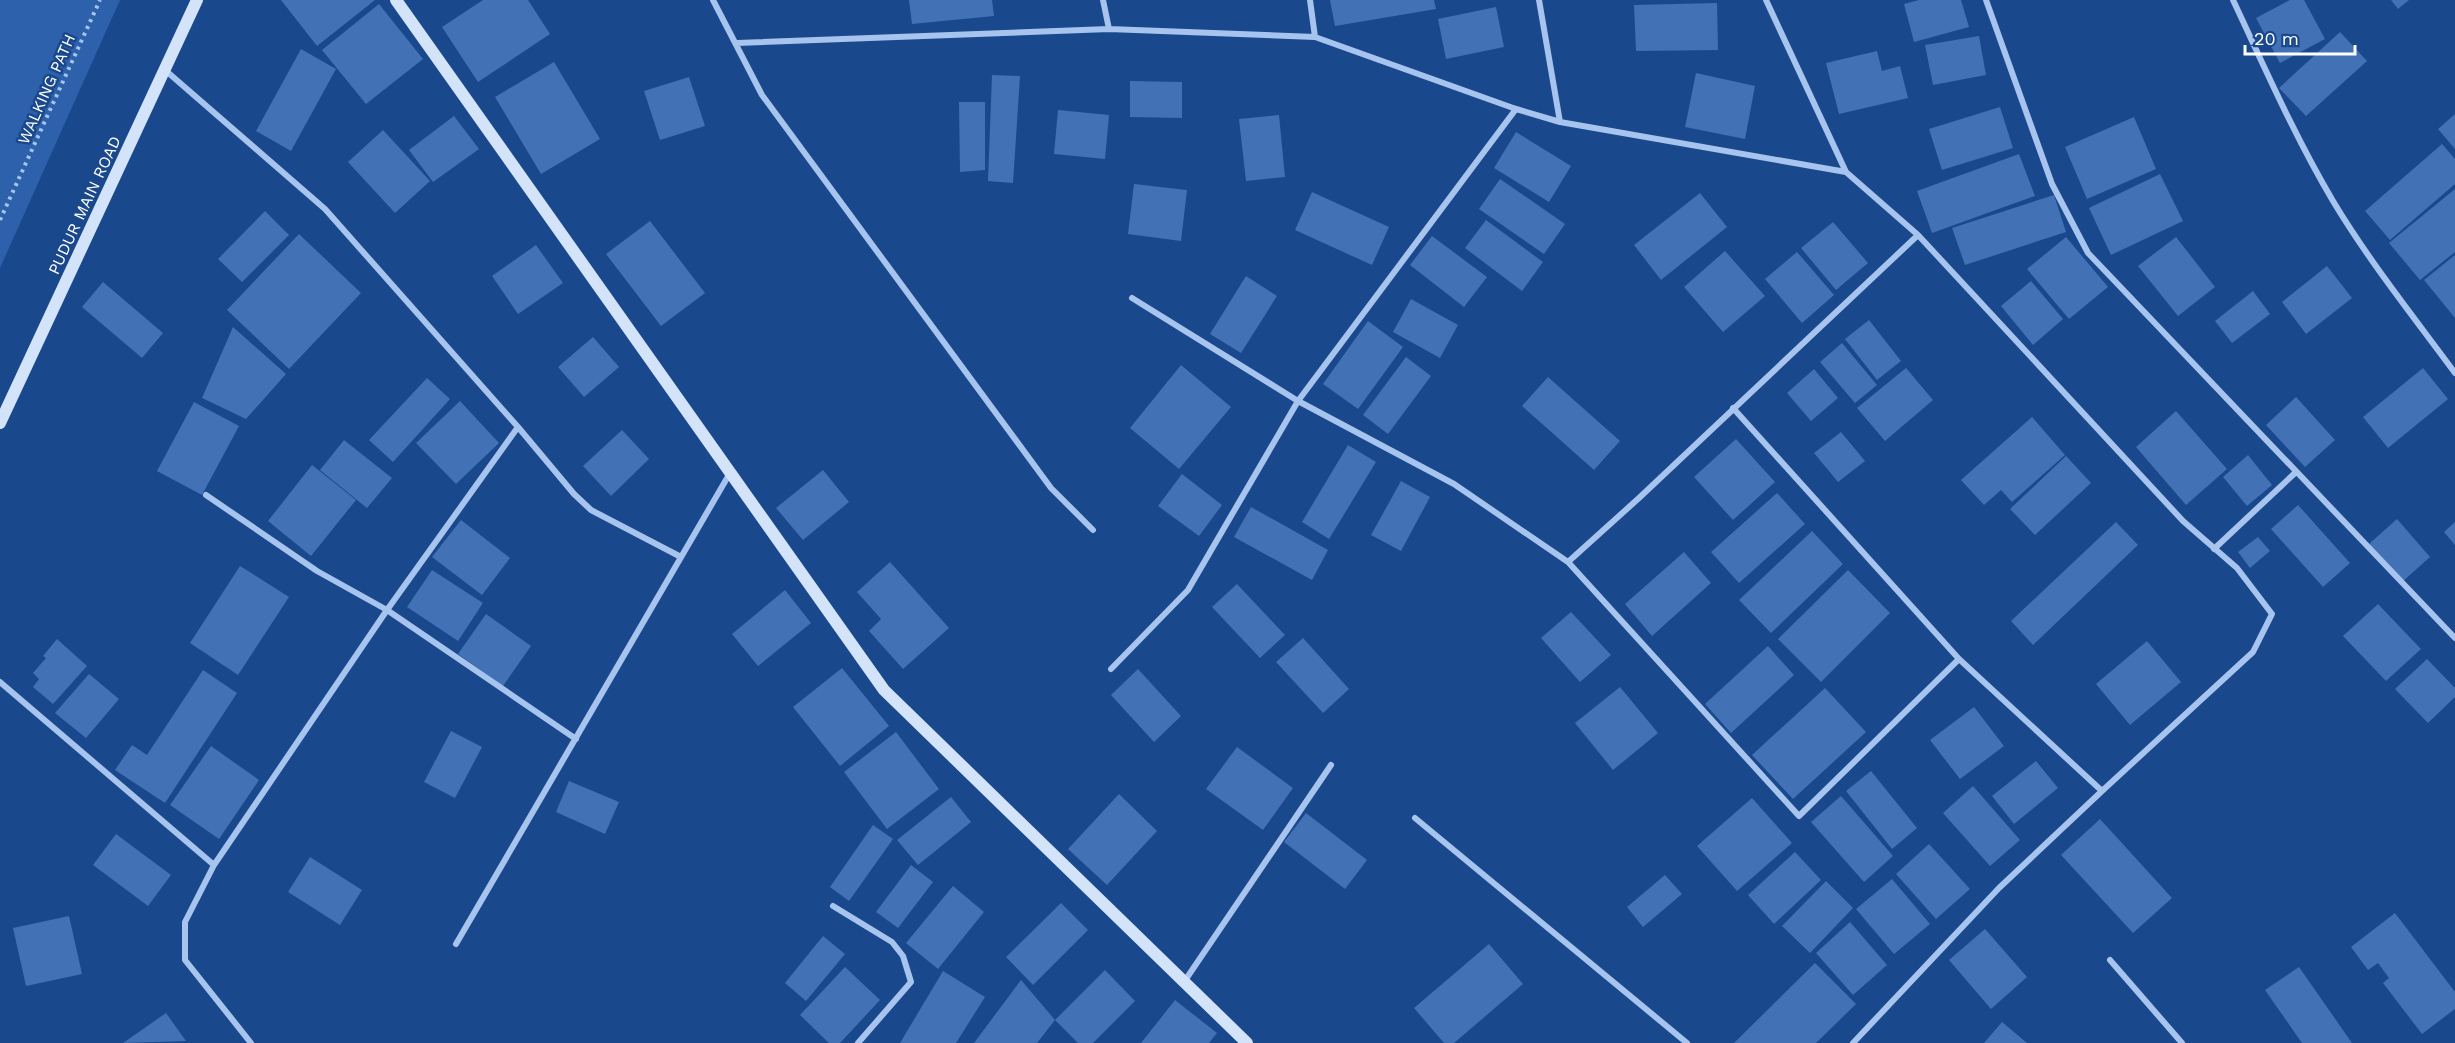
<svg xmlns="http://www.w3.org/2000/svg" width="2455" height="1043" font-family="'Work Sans',sans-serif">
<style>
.green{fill:#2d61ab}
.building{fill:#4271b6}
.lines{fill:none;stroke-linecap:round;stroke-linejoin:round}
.path{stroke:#a6c4ee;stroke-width:4;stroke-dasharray:3 4.5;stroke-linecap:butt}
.street{stroke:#a6c4ee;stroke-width:6}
.secondary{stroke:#d3e3fa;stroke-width:12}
.labels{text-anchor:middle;stroke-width:5;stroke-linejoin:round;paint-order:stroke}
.street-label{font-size:16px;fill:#fff;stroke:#1a488d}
</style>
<rect width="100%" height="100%" fill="#1a488d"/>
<path class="green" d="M 0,0 L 120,0 L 0,268 Z"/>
<path class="building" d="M 281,0 L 375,0 L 317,46 Z
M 483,0 L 528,0 L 550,34 L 478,82 L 442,27 Z
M 909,0 L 992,0 L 994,16 L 912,24 Z
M 1330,0 L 1434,0 L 1436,9 L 1335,26 Z
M 1919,0 L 1961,0 L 1969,27 L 1914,42 L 1904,4 Z
M 2290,0 L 2304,0 L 2325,39 L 2280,63 L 2256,18 Z
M 2391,0 L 2409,0 L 2398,9 Z
M 1717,3 L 1718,50 L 1636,51 L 1634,5 Z
M 379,4 L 423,59 L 366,104 L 322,50 Z
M 1496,7 L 1504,47 L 1446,59 L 1438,19 Z
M 2340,32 L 2367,61 L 2306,116 L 2279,88 Z
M 1979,36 L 1986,75 L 1933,85 L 1925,45 Z
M 301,49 L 336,69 L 291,151 L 256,131 Z
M 1877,51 L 1882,71 L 1900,66 L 1908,98 L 1839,114 L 1826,63 Z
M 554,62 L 600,139 L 541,174 L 495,97 Z
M 1696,73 L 1755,86 L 1745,139 L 1685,127 Z
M 992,75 L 1020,76 L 1013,183 L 988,181 Z
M 689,77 L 705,126 L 660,140 L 644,91 Z
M 1130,81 L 1182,82 L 1182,118 L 1130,117 Z
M 959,102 L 985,102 L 985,170 L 960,172 Z
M 2000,107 L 2013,148 L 1942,170 L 1929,129 Z
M 1058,110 L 1109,115 L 1105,159 L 1054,154 Z
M 2455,114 L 2455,149 L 2438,129 Z
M 1279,115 L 1285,177 L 1246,181 L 1239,119 Z
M 454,116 L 479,149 L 433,182 L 409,150 Z
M 2134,117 L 2156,169 L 2087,199 L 2065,147 Z
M 383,130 L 430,181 L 395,213 L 348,162 Z
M 1516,132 L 1571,166 L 1549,202 L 1494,168 Z
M 2442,144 L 2455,159 L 2455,184 L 2390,240 L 2365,211 Z
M 2019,154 L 2035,196 L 1932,233 L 1917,191 Z
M 2160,174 L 2183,221 L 2111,255 L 2089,208 Z
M 1500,179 L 1565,224 L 1544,254 L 1479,209 Z
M 1134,184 L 1187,190 L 1181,241 L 1128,234 Z
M 2455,189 L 2455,252 L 2420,280 L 2389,243 Z
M 1312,192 L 1389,227 L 1372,265 L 1295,230 Z
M 1700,193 L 1727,227 L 1661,280 L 1634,245 Z
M 2054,195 L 2066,232 L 1965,265 L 1952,228 Z
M 265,211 L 289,235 L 242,282 L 218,259 Z
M 1486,220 L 1543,262 L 1522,291 L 1465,248 Z
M 650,221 L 705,293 L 661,326 L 606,254 Z
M 1833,222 L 1868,263 L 1836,290 L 1801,248 Z
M 299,234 L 361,293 L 289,369 L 227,310 Z
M 1432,236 L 1487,277 L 1464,307 L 1410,265 Z
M 2066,237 L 2108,287 L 2069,319 L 2027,269 Z
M 2176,237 L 2215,287 L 2178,316 L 2138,266 Z
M 536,245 L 563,283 L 518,314 L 492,276 Z
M 1725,251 L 1765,296 L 1723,332 L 1684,287 Z
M 1797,252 L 1834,295 L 1802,323 L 1765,279 Z
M 2455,255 L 2455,318 L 2424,280 Z
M 2327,266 L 2352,298 L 2306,334 L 2282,302 Z
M 1246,276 L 1277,296 L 1241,353 L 1210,334 Z
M 2031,281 L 2063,319 L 2033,345 L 2001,306 Z
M 103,282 L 163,333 L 142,358 L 82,307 Z
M 2253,291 L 2270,314 L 2232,343 L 2215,321 Z
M 1411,299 L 1458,325 L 1440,358 L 1393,332 Z
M 1869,320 L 1901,361 L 1877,380 L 1845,339 Z
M 1368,321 L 1403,347 L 1358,409 L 1323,384 Z
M 233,327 L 286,374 L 246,419 L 202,398 Z
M 593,337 L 619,367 L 584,397 L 558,367 Z
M 1842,343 L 1877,385 L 1855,403 L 1820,362 Z
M 1406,357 L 1431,376 L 1388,434 L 1363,415 Z
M 1181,365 L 1231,407 L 1179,469 L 1130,428 Z
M 1906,368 L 1933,400 L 1885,441 L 1857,408 Z
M 2423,368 L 2448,399 L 2388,448 L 2363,417 Z
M 1814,369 L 1838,398 L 1811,421 L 1787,393 Z
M 1548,377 L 1620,441 L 1594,470 L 1522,406 Z
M 427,378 L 450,399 L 393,462 L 369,440 Z
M 2296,397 L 2335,440 L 2305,467 L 2266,425 Z
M 460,401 L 499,443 L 456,484 L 416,443 Z
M 194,402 L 239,426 L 202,495 L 157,471 Z
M 2176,411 L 2227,469 L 2186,505 L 2136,447 Z
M 2032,417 L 2065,455 L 2012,502 L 2001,490 L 1984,505 L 1961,480 Z
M 622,430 L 649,459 L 611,496 L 583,466 Z
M 1841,432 L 1865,461 L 1838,482 L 1814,453 Z
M 1736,439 L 1775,482 L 1733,520 L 1694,477 Z
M 344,440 L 392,478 L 367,508 L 320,470 Z
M 1348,445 L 1376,462 L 1329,539 L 1302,522 Z
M 2248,455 L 2272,485 L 2247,506 L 2223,477 Z
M 2066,456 L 2091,483 L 2035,535 L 2010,509 Z
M 312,465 L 356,500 L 311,556 L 268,521 Z
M 823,470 L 849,502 L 803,540 L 776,508 Z
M 1182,474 L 1222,505 L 1199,536 L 1158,506 Z
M 1401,481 L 1430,497 L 1401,551 L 1371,535 Z
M 1777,493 L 1805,524 L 1739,583 L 1711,552 Z
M 2298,505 L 2350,563 L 2323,587 L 2271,529 Z
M 1251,507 L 1328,550 L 1312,580 L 1234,537 Z
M 2397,519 L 2430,557 L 2402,582 L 2369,544 Z
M 461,520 L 510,558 L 482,595 L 432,557 Z
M 2116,522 L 2138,545 L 2033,645 L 2011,621 Z
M 2455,522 L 2455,545 L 2444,532 Z
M 1812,531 L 1843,564 L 1771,633 L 1739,600 Z
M 2258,537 L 2270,551 L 2250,568 L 2238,552 Z
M 1684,552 L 1711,583 L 1652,636 L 1625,604 Z
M 890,562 L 949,628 L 903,669 L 869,631 L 881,619 L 857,592 Z
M 240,566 L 289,597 L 238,675 L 190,643 Z
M 432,570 L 483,603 L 458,641 L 407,607 Z
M 1848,570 L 1890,613 L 1821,682 L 1778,639 Z
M 1237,584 L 1285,635 L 1260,658 L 1212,607 Z
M 785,590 L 811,623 L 758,666 L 732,634 Z
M 2378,604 L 2421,649 L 2386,681 L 2343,636 Z
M 1571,612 L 1611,655 L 1580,682 L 1541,638 Z
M 486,614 L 531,646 L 503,686 L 458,654 Z
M 1303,638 L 1349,689 L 1323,713 L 1276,662 Z
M 57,639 L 87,666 L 53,704 L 33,687 L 39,679 L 33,673 L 46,658 L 43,656 Z
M 2147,641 L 2181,682 L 2130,725 L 2096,684 Z
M 1768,646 L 1794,675 L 1731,733 L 1705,704 Z
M 2427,659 L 2455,688 L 2455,697 L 2428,723 L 2395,689 Z
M 842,668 L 889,726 L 840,766 L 793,707 Z
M 1138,669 L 1181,716 L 1154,742 L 1111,695 Z
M 203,670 L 237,693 L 165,803 L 115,770 L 132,745 L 147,755 Z
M 89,674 L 119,699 L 86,738 L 55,713 Z
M 1620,687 L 1658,733 L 1613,770 L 1575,723 Z
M 1825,688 L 1866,732 L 1793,799 L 1752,755 Z
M 1974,707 L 2004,746 L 1960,779 L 1930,740 Z
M 451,731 L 482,747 L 455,798 L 424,782 Z
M 896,732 L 939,789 L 887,829 L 844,772 Z
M 211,746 L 259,780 L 219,839 L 170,805 Z
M 1237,747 L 1293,788 L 1263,830 L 1206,789 Z
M 2036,761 L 2058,788 L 2014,824 L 1992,796 Z
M 1871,771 L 1917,828 L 1892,849 L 1846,791 Z
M 569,781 L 619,802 L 605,834 L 556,812 Z
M 1973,786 L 2020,840 L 1990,866 L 1943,813 Z
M 1119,794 L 1157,831 L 1107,885 L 1068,849 Z
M 1841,796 L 1893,856 L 1864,882 L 1811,822 Z
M 951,797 L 971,822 L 918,865 L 897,840 Z
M 1752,798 L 1792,843 L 1737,891 L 1697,846 Z
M 1306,813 L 1367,860 L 1345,889 L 1284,842 Z
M 2100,819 L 2172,898 L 2133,933 L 2061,855 Z
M 873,825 L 893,839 L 849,901 L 830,887 Z
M 116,834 L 171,875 L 148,906 L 93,865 Z
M 1929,844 L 1970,889 L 1936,919 L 1896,874 Z
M 1795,852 L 1821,880 L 1774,924 L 1748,895 Z
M 310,857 L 362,890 L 340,925 L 288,892 Z
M 911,865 L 933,882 L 898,928 L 876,912 Z
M 1665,875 L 1682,894 L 1643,927 L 1627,907 Z
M 1892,879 L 1930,924 L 1894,954 L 1856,909 Z
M 1826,881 L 1853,908 L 1810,953 L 1782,926 Z
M 953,886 L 984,912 L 938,969 L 906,943 Z
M 1061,903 L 1088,930 L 1033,985 L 1006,957 Z
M 2395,913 L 2455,992 L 2455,1009 L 2422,1034 L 2383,983 L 2389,978 L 2378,963 L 2368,970 L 2351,947 Z
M 69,916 L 82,974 L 26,986 L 13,928 Z
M 1850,922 L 1887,965 L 1853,995 L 1816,953 Z
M 1985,929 L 2027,977 L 1991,1009 L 1949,960 Z
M 823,936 L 845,954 L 806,1001 L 785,983 Z
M 1489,944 L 1523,984 L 1454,1043 L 1444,1043 L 1414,1008 Z
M 1815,963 L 1856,1004 L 1816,1043 L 1734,1043 Z
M 845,967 L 880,1000 L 840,1043 L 829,1043 L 800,1015 Z
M 2299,967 L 2352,1043 L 2302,1043 L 2265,990 Z
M 1105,970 L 1135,1001 L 1093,1043 L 1078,1043 L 1055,1020 Z
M 943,971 L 985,997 L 956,1043 L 900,1043 Z
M 1021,980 L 1055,1020 L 1037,1043 L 974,1043 Z
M 1175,1000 L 1217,1033 L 1209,1043 L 1141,1043 Z
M 166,1013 L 186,1041 L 123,1043 Z
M 2002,1022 L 2027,1043 L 1984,1043 Z"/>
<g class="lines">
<path class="path" d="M 0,220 L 100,0"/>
<path class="street" d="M 713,0 L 762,95 L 1051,488 L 1093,530
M 1103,0 L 1109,29
M 1310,0 L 1315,37
M 1539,0 L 1560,122
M 1986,0 L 2052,184 L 2088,253 L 2455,638
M 2233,0 C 2265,68 2295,137 2333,201 C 2369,261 2413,316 2455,373
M 737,43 L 1109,29 L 1315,37 L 1516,109 L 1560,122 L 1846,172 L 1766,0
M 165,70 L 325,209 L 518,427 L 387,610 L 576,739
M 1132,298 L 1298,401 L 1454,484 L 1568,562 L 1799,816 L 1959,659
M 1733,408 L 1959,659 L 2102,791 L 2253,652 L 2272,614 L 2237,568 L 2183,521 L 1918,235
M 518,427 L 574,494 L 591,510 L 681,557
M 206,495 L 317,571 L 387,610 L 214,865
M 2214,549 L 2296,472
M 1568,562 L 1639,498 L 1918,235 L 1846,172
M 1111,669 L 1188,590 L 1298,401 L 1516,109
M 0,682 L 214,865 L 185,922 L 185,960 L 251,1043
M 1415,818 L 1687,1043
M 833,906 L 892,942 L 903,956 L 911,982 L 858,1043
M 456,944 L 730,473
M 2110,960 L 2182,1043
M 1184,982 L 1331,765
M 1853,1043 L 1999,888 L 2102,791"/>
<path class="secondary" d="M 396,0 L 884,690 L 1247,1043
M 0,423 L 197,0"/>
</g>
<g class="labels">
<g class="street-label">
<text transform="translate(46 89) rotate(-66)" y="6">WALKING PATH</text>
<text transform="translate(84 205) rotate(-65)" y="6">PUDUR MAIN ROAD</text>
</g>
</g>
<path d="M2245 45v9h110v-9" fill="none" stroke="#ffffff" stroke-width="3"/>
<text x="2254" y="45" font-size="18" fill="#ffffff" stroke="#1a488d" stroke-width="4.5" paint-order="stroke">20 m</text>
</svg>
